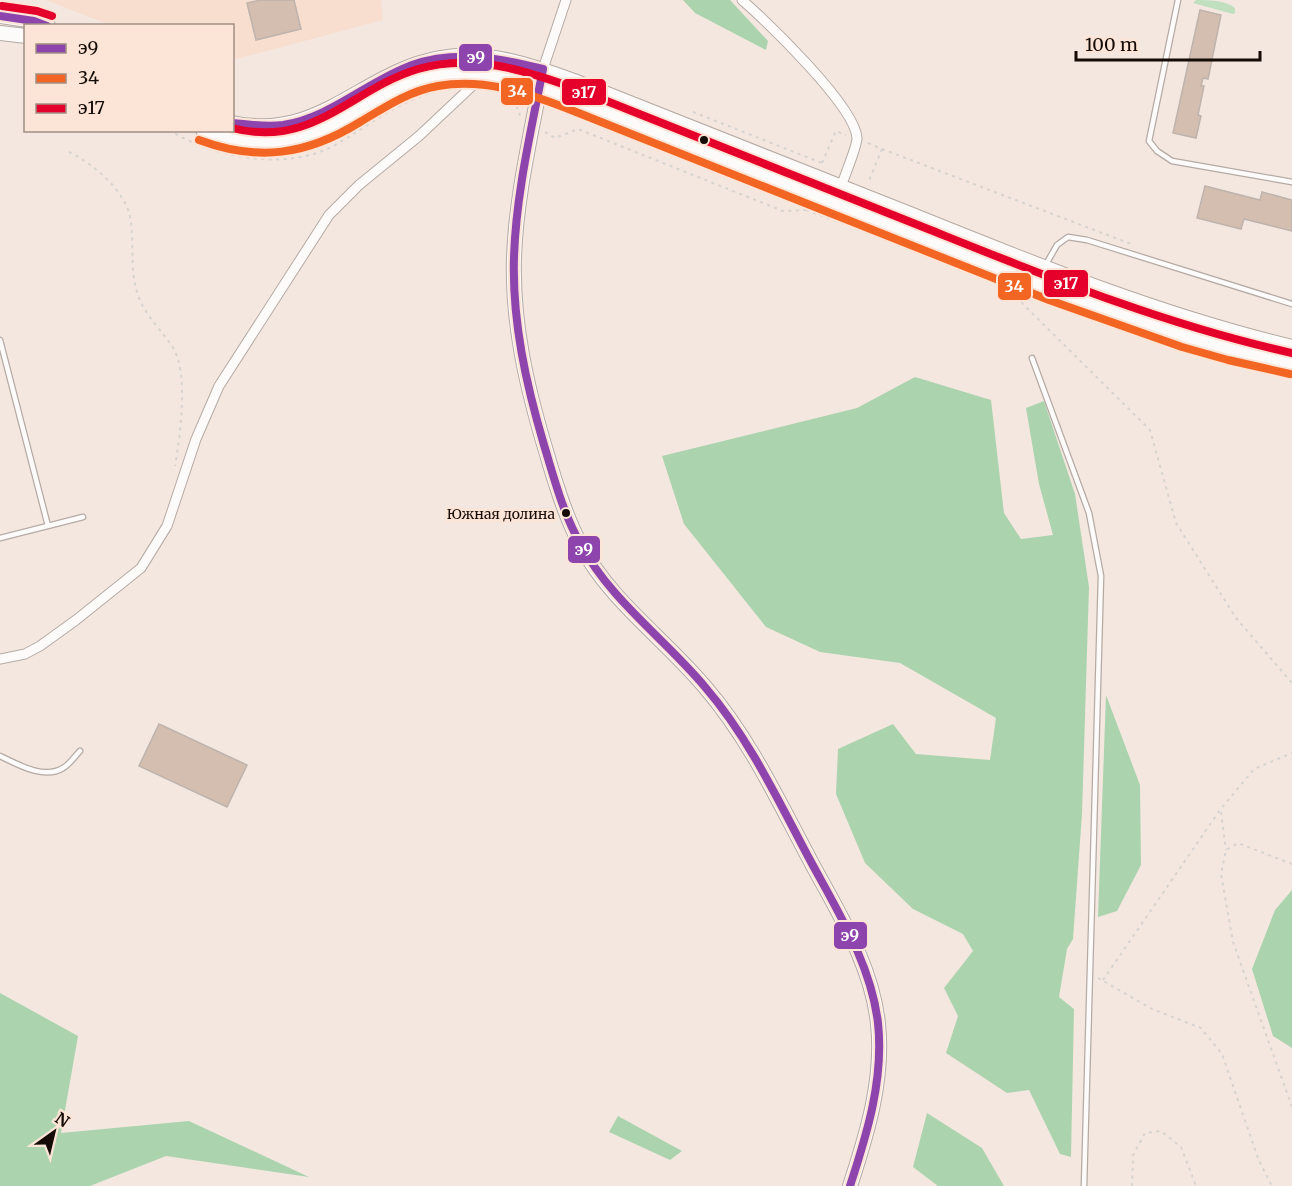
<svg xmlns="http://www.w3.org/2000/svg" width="1292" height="1186" font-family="Merriweather,serif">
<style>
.built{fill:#f8decf}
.green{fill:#bfdfbf}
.forest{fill:#abd4ae}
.building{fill:#d4beb0;stroke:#beb3ad;stroke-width:1.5}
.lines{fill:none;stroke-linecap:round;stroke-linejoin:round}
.lane-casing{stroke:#b5aaa4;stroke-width:7}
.street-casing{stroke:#b5aaa4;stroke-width:11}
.secondary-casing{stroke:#b5aaa4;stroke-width:16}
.path{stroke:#d6d3d1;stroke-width:2;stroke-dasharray:3 4.5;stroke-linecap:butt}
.lane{stroke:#fdfbfa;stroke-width:4.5}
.street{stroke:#fdfbfa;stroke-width:9}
.secondary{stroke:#fdfbfa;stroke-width:14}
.bus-1-casing{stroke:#fce4d7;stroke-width:12}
.bus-2-casing{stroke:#fce4d7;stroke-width:12}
.bus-3-casing{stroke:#fce4d7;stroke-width:12}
.bus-1{stroke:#8e44ad;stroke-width:8}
.bus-2{stroke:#f26522;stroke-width:8}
.bus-3{stroke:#e4002b;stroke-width:8}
.bus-dot{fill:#150c07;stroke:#fce4d7;stroke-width:2}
.labels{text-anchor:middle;stroke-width:5;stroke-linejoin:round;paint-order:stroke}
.bus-label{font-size:14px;fill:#150c07;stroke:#fce4d7;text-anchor:end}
.line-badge{stroke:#fce4d7;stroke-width:2}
.badge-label{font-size:16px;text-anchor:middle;font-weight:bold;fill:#fff}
</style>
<rect width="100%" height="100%" fill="#f4e7df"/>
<path class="built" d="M 46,0 L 381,0 L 383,20 L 233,60 L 232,26 L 110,25 Z"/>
<path class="green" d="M 1196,0 C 1209,0 1225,0 1235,8 L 1235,13 L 1233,14 L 1193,3 Z"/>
<path class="forest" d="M 683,0 L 730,0 L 768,41 L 766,50 L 695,13 Z
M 915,377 L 991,400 L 1004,513 L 1021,539 L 1053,535 L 1039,484 L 1026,408 L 1044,401 L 1075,494 L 1089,587 L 1082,814 L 1073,939 L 1067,949 L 1059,997 L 1074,1009 L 1071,1157 L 1060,1154 L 1029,1090 L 1007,1093 L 946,1053 L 958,1016 L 944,988 L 973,951 L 963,934 L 913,909 L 865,863 L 836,794 L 838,749 L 893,724 L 916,754 L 990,760 L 996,718 L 900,663 L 820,652 L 766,627 L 684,524 L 662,456 L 857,408 Z
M 1106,695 L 1140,785 L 1141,865 L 1117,911 L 1098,917 Z
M 1292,890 L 1292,1048 L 1273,1036 L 1252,969 L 1275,910 Z
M 0,993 L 78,1036 L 61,1133 L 189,1121 L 309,1177 L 166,1156 L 90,1186 L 0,1186 Z
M 927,1113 L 982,1148 L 1004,1186 L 938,1186 L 913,1167 Z
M 618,1116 L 682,1151 L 670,1160 L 609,1132 Z"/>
<path class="building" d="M 261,0 L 294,0 L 301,29 L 256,40 L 247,3 Z
M 1200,10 L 1221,15 L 1208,79 L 1203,78 L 1201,86 L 1204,86 L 1198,115 L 1201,116 L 1196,138 L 1173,133 Z
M 1205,186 L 1260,200 L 1262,192 L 1292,200 L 1292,231 L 1244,219 L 1241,229 L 1197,218 Z
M 159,724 L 247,765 L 227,807 L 139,766 Z"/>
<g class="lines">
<g class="lane-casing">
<path id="lane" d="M 1178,0 L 1149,141 L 1157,151 L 1172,161 L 1292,182
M 1045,266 L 1057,245 L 1068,237 L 1087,240 L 1292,304
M 0,340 L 48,526
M 1032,358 L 1089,513 L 1101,576 L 1084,1186
M 0,538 L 83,517
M 0,756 C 17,764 44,780 63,768 C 69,765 75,756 80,751"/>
</g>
<g class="street-casing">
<path id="street" d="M 742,0 C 768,23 855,106 857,138 C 857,147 844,177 841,187
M 543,69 L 566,0
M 0,659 L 25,654 L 40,646 L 76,620 L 141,568 L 167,526 L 196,439 L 219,386 L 329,215 L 359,185 L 419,136 L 486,73"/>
</g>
<g class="secondary-casing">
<path id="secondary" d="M 0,16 L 34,21 L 48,26
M 0,33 L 26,36
M 543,69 C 532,131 516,195 514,258 C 512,324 527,388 546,451 C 555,482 565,515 580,544 C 610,601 664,638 705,687 C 749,738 778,800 810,860 C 837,911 872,964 878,1024 C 884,1079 867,1134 850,1186
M 232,123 C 321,142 361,72 441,58 C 487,50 531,65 574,81 C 688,126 802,171 915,216 C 1039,266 1162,316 1292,347
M 203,130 C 245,148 290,147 331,127 C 366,109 397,81 437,75 C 484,67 526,81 570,98 L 1052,290 L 1185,337 L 1230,350 L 1292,364"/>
</g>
<path class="path" d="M 492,89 C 504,94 519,102 520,117
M 693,112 L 822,163 L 821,166
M 169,130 C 214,158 287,172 335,145 C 377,121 403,96 453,88
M 545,132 L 555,138 L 578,129 L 783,211 L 806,210 L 808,205
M 868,143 L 882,149 L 868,183
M 882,149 L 1131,244
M 69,152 C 92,163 125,190 130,217 C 135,243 129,270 138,295 C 145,316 162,330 173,348 C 189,373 180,438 175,466
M 822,163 L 836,131 L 846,135
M 806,210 L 850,226
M 851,224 L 850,226 L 950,266
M 1016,297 L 1150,430 L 1176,523 L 1236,618 L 1292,683
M 1221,812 L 1226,850
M 1292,864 L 1238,843 L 1226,850 L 1221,874 L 1233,942 L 1292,1107
M 1098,978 L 1152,1009 L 1201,1028 L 1222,1054 L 1259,1161 L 1272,1186
M 1103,980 L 1220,810 L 1254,769 L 1292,753
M 1132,1186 L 1133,1155 L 1145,1133 L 1161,1131 L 1181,1147 L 1196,1186"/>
<use href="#lane" class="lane"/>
<use href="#street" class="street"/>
<use href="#secondary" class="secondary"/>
<g class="bus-1-casing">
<path id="bus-1" d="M 0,16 L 34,21 L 47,26
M 232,123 C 250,125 266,127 283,125 C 330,118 368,81 412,65 C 455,50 500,58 543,69 C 531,131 516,194 514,257 C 512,321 526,384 544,445 C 554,478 563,513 580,543 C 610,600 664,638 705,687 C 749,738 778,800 810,860 C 838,912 871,964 878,1023 C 884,1079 867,1134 850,1186"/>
</g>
<g class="bus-2-casing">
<path id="bus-2" d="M 199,140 C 258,162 307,155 360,122 C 385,107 409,91 438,86 C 482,78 525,92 566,108 L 1049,300 L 1182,347 L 1228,360 L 1290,374"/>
</g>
<g class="bus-3-casing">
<path id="bus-3" d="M 2,6 L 37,11 L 52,16
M 232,128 C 313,149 351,89 418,69 C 471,53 525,70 574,88 C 692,135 810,182 928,229 C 1048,277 1165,325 1292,353"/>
</g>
<use href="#bus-1" class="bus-1"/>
<use href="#bus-2" class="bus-2"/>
<use href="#bus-3" class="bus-3"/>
</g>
<g class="bus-dot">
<circle cx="704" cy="140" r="5"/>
<circle cx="566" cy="513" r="5"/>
</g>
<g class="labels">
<g class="bus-label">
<text x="555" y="519">Южная долина</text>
</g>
</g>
<g class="line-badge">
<rect x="458" y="43" width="35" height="29" rx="6" fill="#8e44ad"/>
<rect x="500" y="77" width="34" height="29" rx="6" fill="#f26522"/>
<rect x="561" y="78" width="46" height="28" rx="6" fill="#e4002b"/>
<rect x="1043" y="269" width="46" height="29" rx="6" fill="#e4002b"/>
<rect x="997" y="272" width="35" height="29" rx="6" fill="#f26522"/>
<rect x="567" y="535" width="34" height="29" rx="6" fill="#8e44ad"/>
<rect x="833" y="921" width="35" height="29" rx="6" fill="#8e44ad"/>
</g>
<g class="badge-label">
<text x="476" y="63">э9</text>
<text x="517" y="97">34</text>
<text x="584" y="98">э17</text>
<text x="1066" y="289">э17</text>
<text x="1014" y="292">34</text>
<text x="584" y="555">э9</text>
<text x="850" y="941">э9</text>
</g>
<rect x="24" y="24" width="210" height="108" fill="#fce4d7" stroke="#a08e84" stroke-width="1.5"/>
<rect x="36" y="44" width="30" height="9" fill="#8e44ad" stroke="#a08e84" stroke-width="1.5"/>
<text x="78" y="54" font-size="18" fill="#150c07">э9</text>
<rect x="36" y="74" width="30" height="9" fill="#f26522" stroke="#a08e84" stroke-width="1.5"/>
<text x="78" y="84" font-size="18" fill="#150c07">34</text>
<rect x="36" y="104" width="30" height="9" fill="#e4002b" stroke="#a08e84" stroke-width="1.5"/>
<text x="78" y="114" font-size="18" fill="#150c07">э17</text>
<g transform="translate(54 1132) rotate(34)" stroke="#fce4d7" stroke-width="4.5" paint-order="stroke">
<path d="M0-4.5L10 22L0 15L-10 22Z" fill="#150c07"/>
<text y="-9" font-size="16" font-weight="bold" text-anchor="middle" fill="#150c07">N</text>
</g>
<path d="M1076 51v9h184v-9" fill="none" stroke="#150c07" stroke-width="3"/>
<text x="1085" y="51" font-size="18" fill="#150c07" stroke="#fce4d7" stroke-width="4.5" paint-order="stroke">100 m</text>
</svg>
